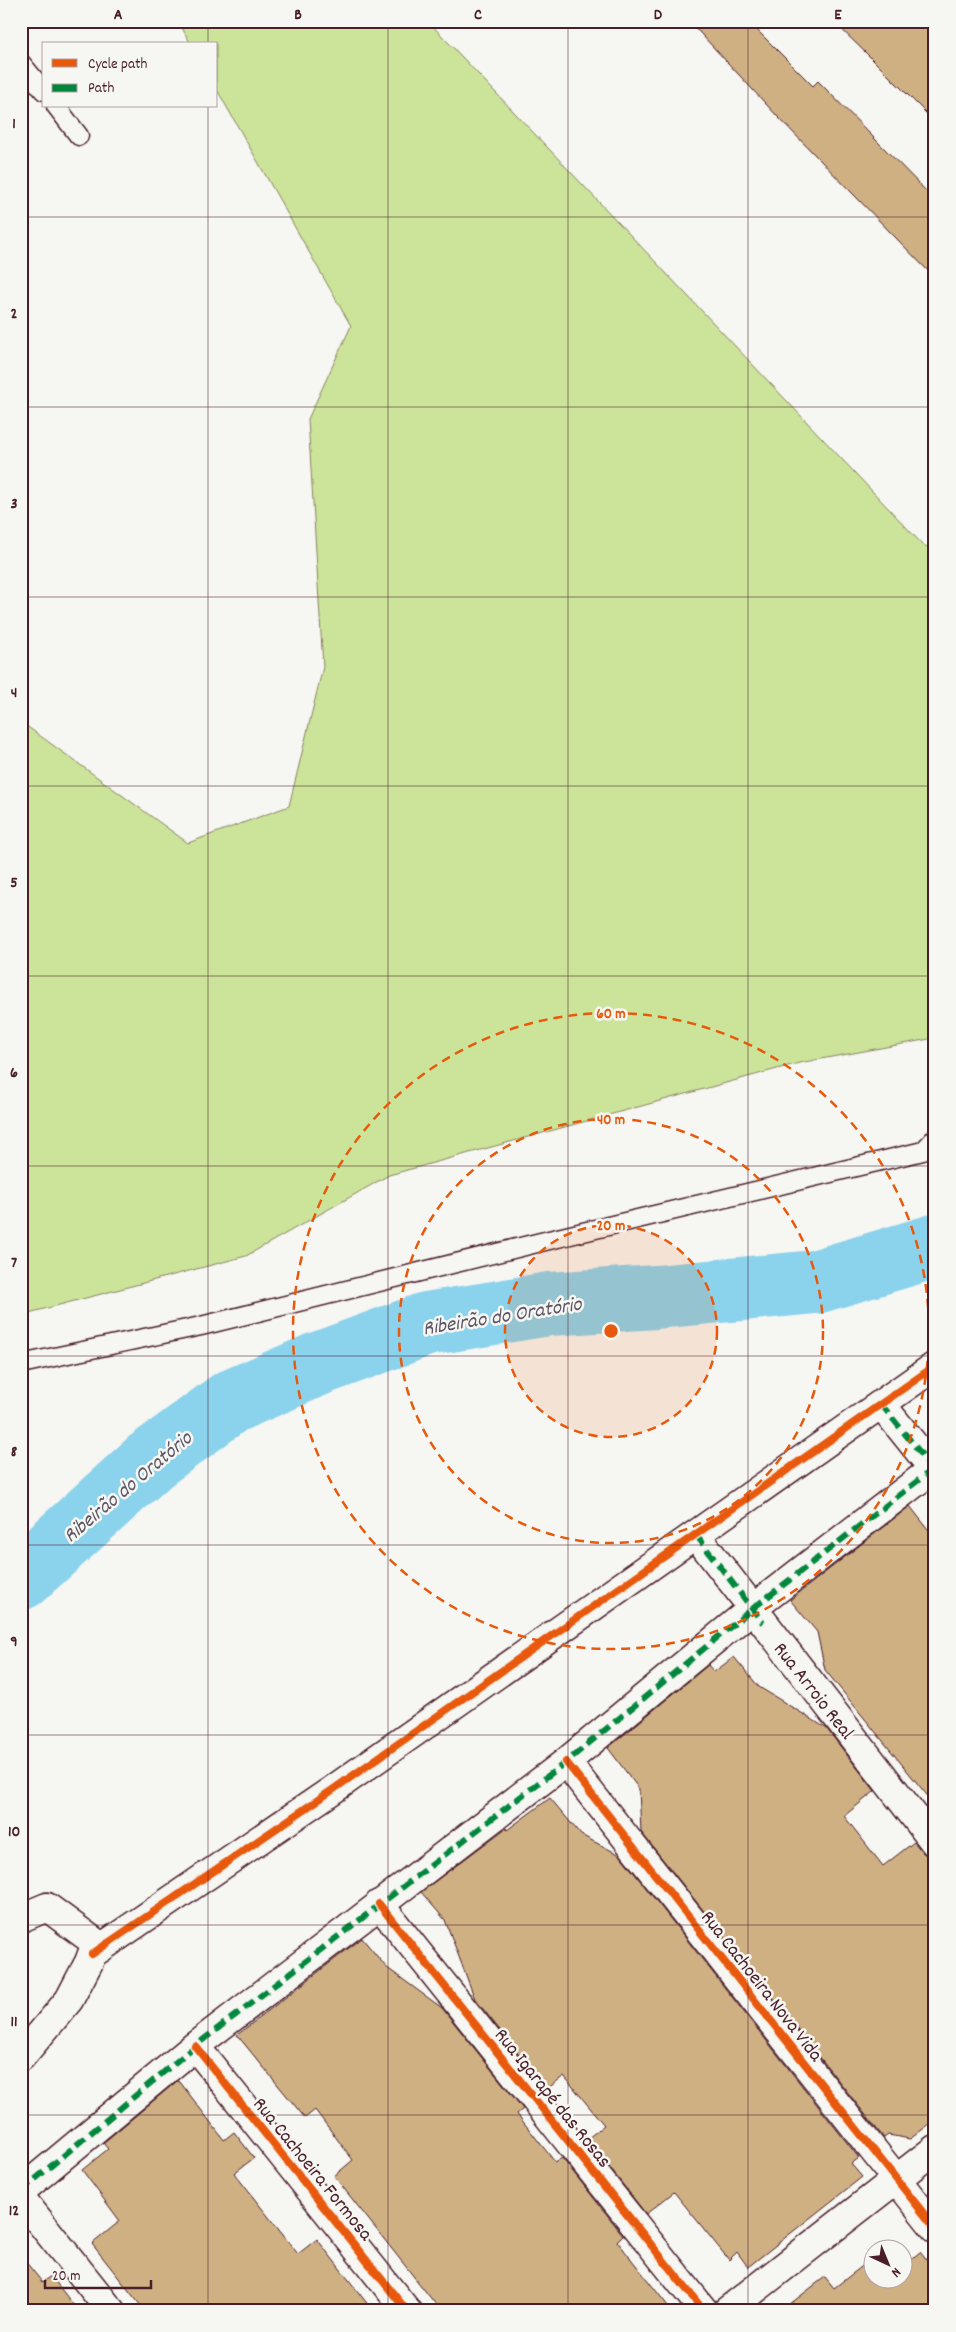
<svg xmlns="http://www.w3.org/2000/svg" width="956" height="2332" font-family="Dekko,sans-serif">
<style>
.green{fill:#cbe49a;stroke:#8a8262}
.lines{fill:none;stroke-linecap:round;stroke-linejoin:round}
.river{stroke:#8bd2ec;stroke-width:64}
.building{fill:#cfb083;stroke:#4a1f2b}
.lane-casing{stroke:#4a1f2b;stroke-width:21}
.street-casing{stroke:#4a1f2b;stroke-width:31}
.lane{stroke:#f6f6f2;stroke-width:18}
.street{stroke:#f6f6f2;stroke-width:28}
.quiet{stroke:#00873e;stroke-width:6;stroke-dasharray:12 6;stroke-linecap:butt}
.cycleway-casing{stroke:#f6f6f2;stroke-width:11}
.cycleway{stroke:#e8590c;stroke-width:8}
.grid{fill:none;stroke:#4a1f2b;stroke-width:1;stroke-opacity:0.55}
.ring{fill:none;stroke:#e8590c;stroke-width:2.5;stroke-dasharray:9 6}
.labels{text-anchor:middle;stroke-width:5;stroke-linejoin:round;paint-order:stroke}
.street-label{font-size:20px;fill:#4a1f2b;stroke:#f6f6f2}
.water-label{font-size:21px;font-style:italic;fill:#5e5565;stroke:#f6f6f2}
.centre{fill:#e8590c;stroke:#f6f6f2;stroke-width:2.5}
.ring-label{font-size:15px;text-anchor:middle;font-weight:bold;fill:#e8590c;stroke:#f6f6f2;stroke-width:5;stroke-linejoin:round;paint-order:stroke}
.neatline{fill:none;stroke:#4a1f2b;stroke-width:2}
.grid-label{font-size:16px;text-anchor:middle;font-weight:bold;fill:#4a1f2b}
</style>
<rect width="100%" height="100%" fill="#f6f6f2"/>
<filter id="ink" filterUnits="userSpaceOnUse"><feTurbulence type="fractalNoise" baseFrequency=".02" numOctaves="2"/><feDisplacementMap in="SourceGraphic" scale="10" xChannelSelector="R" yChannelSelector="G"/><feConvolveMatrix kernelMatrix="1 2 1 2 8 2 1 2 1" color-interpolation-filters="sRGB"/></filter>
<g filter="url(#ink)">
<path class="green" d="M 178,21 L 428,21 L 923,545 L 935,550 L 935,1038 L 799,1063 L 389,1175 L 246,1256 L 21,1315 L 21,722 L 188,843 L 289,806 L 323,667 L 308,419 L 351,326 L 216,88 L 216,44 L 191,44 Z"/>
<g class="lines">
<path class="river" d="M 21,1578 L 150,1461 L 230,1402 L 318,1364 L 426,1324 L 549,1304 L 656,1297 L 815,1282 L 935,1246"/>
</g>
<path class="building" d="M 689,21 L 748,21 L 813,86 L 818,81 L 935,200 L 935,278 L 778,117 Z
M 833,21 L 935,21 L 935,122 L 868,55 Z
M 910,1506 L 935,1538 L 935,1805 L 825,1670 L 817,1632 L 790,1600 Z
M 734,1657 L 759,1687 L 826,1728 L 875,1791 L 844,1816 L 883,1866 L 914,1842 L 923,1853 L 935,1858 L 935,2120 L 910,2139 L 888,2135 L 884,2138 L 641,1832 L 639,1789 L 608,1748 L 708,1665 L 714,1672 Z
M 550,1798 L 581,1835 L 620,1855 L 859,2158 L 851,2164 L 862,2177 L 748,2267 L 737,2252 L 729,2260 L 674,2192 L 646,2214 L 587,2139 L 604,2125 L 564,2076 L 547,2089 L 475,1999 L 445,1920 L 421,1892 L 506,1828 L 507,1830 Z
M 362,1938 L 386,1967 L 442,2008 L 523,2109 L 517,2114 L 555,2162 L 562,2158 L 623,2235 L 617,2241 L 672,2311 L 441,2311 L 334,2176 L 353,2160 L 315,2110 L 305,2118 L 237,2035 Z
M 177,2081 L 180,2082 L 224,2140 L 234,2132 L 254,2158 L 234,2173 L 298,2254 L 317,2239 L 373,2311 L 145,2311 L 92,2244 L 120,2221 L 82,2170 L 108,2149 L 103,2143 Z
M 920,2252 L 935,2271 L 935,2311 L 781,2311 L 825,2277 L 834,2288 L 874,2257 L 874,2280 L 904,2280 L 904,2265 Z
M 21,2256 L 42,2282 L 51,2276 L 78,2311 L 21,2311 Z"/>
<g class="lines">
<g class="lane-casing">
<path id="lane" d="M 21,63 L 44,91
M 56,106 L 79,136
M 21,1364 L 201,1326 L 545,1241 L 923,1151 L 935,1138"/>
</g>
<g class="street-casing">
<path id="street" d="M 881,1404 L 935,1471
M 696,1535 L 935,1843
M 566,1762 L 935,2228
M 379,1904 L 704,2311
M 21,1918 L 47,1907 L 96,1943 L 89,1962 L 69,2000 L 21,2057
M 92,1954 L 331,1791 L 935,1366
M 195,2046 L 407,2311
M 21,2191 L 195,2046 L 566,1762 L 752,1609 L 933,1469
M 21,2198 L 111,2311
M 727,2311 L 935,2149"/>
</g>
<use href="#lane" class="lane"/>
<use href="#street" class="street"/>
<path class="quiet" d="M 881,1404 L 935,1471
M 696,1535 L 763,1623
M 21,2191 L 195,2046 L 566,1762 L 752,1609 L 933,1469"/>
<g class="cycleway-casing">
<path id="cycleway" d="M 566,1762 L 935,2228
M 379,1904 L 704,2311
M 92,1954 L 331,1791 L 935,1366
M 195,2046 L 407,2311"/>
</g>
<use href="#cycleway" class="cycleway"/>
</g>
</g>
<path class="grid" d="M 208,21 L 208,44M 388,21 L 388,2311M 568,21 L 568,2311M 748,21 L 748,2311M 208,106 L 208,2311M 21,217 L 935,217M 21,407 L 935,407M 21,597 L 935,597M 21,786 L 935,786M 21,976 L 935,976M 21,1166 L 935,1166M 21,1356 L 935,1356M 21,1545 L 935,1545M 21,1735 L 935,1735M 21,1925 L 935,1925M 21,2115 L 935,2115"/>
<circle cx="611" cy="1331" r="106" fill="#e8590c" fill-opacity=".12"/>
<g class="ring">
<circle cx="611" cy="1331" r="106"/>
<circle cx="611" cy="1331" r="212"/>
<circle cx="611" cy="1331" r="318"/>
</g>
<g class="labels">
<g class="street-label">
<text transform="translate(815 1690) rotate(52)" y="7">Rua Arroio Real</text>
<text transform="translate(763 1985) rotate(52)" y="7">Rua Cachoeira Nova Vida</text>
<text transform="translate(554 2097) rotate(51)" y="7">Rua Igarapé das Rosas</text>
<text transform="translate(314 2168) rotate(51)" y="7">Rua Cachoeira Formosa</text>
</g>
<g class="water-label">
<text transform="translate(502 1315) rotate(-9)" y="7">Ribeirão do Oratório</text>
<text transform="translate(127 1486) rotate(-40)" y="7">Ribeirão do Oratório</text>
</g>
</g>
<circle cx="611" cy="1331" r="8" class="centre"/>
<g class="ring-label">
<text x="611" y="1018">60 m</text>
<text x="611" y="1124">40 m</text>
<text x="611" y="1230">20 m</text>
</g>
<rect width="956" height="2332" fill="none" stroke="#f6f6f2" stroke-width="55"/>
<rect x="42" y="42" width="175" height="65" fill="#f6f6f2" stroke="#b1a0a2"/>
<rect x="52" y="59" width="25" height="8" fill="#e8590c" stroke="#b1a0a2"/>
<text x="88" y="68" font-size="15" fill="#4a1f2b">Cycle path</text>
<rect x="52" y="84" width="25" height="8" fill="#00873e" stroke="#b1a0a2"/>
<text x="88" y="92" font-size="15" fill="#4a1f2b">Path</text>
<g transform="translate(888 2264) rotate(136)"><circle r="24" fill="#f6f6f2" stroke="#b1a0a2"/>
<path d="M0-4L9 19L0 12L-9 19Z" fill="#4a1f2b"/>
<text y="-8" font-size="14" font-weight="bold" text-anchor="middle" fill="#4a1f2b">N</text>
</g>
<path d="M45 2280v8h106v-8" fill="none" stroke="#4a1f2b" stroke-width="2.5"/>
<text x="52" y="2280" font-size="15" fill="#4a1f2b" stroke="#f6f6f2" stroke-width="4" paint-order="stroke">20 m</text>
<rect x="28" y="28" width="900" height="2276" class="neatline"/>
<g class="grid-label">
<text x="118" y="19">A</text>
<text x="298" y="19">B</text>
<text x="478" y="19">C</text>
<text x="658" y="19">D</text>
<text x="838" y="19">E</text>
<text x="14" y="128">1</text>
<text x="14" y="318">2</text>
<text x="14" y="508">3</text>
<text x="14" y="697">4</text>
<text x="14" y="887">5</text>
<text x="14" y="1077">6</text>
<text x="14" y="1267">7</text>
<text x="14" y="1456">8</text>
<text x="14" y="1646">9</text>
<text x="14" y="1836">10</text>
<text x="14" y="2026">11</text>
<text x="14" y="2215">12</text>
</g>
</svg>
